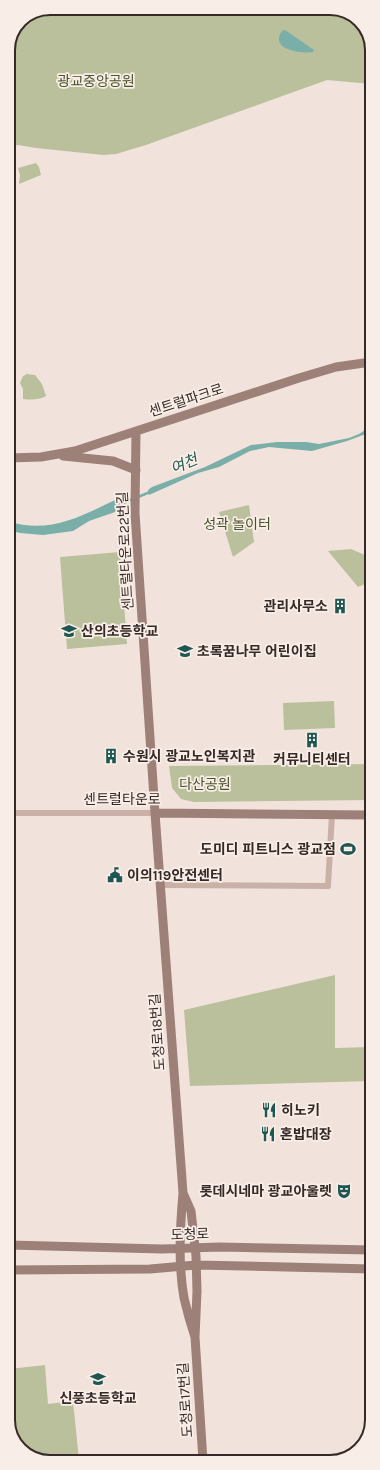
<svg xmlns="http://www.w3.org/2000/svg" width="380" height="1470" font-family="Karla,'Noto Sans KR',sans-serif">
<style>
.green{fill:#b9c09b}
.water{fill:#7aaea8}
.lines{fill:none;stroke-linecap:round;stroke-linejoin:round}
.stream{stroke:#7aaea8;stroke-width:2.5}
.street{stroke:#c9b1a7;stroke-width:6}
.secondary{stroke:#9d8078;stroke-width:9}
.labels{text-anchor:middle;stroke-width:3.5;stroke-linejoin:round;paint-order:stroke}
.park-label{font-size:14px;fill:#4b532b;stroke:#f9eee7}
.street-label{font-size:14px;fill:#352a27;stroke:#f9eee7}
.poi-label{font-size:14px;font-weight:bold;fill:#352a27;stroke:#f9eee7;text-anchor:start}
.water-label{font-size:15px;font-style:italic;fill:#1e5651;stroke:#f9eee7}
.rim{fill:none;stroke:#352a27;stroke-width:2}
</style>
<rect width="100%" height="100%" fill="#f1e3db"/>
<path class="green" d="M 50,8 L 335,8 L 358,19 L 371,42 L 371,84 L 327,80 L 146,145 L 116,154 L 103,155 L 36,148 L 18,145 L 8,147 L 8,50 L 20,20 Z
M 36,163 L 39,167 L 41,175 L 19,184 L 20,175 L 18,168 Z
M 27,374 L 35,375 L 42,384 L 46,396 C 39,400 31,400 23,399 L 23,389 L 20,383 L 23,376 Z
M 249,505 L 254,542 L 233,557 L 219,512 Z
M 351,549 L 372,558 L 372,581 L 358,587 L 328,551 Z
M 120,552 L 127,644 L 67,649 L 60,557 Z
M 334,701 L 335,728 L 284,730 L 283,703 Z
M 12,727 L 16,798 L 8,798 L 8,728 Z
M 372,764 L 372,800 L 194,802 L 181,799 L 172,788 L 169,766 Z
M 335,975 L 335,1048 L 372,1047 L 372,1081 L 190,1086 L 184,1010 Z
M 45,1365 L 48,1404 L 73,1401 L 79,1460 L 45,1462 L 43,1461 L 42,1455 C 40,1456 36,1457 33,1456 C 3,1449 9,1392 9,1369 Z"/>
<path class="water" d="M 285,30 L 311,48 L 314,50 L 313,52 C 300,54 269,49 282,31 Z
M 371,426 L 371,432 L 347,441 L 312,451 L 269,447 L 250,451 L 219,467 L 198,473 L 149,495 L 148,490 L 152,487 L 205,467 L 251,445 L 277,442 L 306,442 L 319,444 L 349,438 L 359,434 Z
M 117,499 L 118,511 L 89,521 L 73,531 L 43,535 L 20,533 L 8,530 L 8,521 C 48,535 82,516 117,499 Z"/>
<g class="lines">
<path class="stream" d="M 138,497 L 150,492
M 116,506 L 133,499"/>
<path class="street" d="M 8,813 L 155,813
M 160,885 L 328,886 L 332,814"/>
<path class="secondary" d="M 136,431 L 135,513 L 155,813 L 183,1193 C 180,1228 178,1264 184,1298 C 187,1311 191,1325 195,1337
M 63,456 L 113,461 L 136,470
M 8,458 L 41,457 L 75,451 L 299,378 L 336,367 L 371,362
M 155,813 L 372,815
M 183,1193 L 191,1211 L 196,1256 L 197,1291 L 195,1337 L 203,1461
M 9,1245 L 162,1249 L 219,1247 L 372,1250
M 9,1270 L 150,1269 L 196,1265 L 372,1269"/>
</g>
<defs>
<g id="building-bare" transform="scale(1.2)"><path d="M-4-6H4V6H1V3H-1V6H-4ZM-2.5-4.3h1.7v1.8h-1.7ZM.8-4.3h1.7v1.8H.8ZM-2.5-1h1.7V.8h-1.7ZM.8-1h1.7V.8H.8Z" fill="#1e5651" stroke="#f9eee7" stroke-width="2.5" paint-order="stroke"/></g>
<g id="school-bare" transform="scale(1.2)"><path d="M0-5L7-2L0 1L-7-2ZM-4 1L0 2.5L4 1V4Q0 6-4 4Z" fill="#1e5651" stroke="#f9eee7" stroke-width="2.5" paint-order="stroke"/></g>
<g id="stadium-bare" transform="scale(1.2)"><path d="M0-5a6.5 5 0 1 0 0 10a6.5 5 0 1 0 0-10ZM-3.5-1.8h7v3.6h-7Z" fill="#1e5651" stroke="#f9eee7" stroke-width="2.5" paint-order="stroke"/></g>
<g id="civic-bare" transform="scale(1.2)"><path d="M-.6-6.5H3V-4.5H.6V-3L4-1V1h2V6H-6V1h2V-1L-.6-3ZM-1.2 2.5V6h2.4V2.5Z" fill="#1e5651" stroke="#f9eee7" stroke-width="2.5" paint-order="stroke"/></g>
<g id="restaurant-bare" transform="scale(1.2)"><path d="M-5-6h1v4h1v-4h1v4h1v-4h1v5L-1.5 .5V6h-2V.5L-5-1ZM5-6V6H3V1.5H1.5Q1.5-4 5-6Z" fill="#1e5651" stroke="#f9eee7" stroke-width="2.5" paint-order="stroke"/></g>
<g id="theatre-bare" transform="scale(1.2)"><path d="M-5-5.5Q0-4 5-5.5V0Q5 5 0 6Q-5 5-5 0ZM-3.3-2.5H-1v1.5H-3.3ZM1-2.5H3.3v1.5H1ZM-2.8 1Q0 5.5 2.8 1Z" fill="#1e5651" stroke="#f9eee7" stroke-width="2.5" paint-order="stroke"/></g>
</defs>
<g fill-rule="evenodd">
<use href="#building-bare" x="340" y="606"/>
<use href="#school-bare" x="69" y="631"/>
<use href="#school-bare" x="185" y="651"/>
<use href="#building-bare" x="312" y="740"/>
<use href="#building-bare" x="111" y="756"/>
<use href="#stadium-bare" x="348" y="849"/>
<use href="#civic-bare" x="115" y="875"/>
<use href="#restaurant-bare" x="269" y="1110"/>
<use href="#restaurant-bare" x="268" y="1134"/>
<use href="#theatre-bare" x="344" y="1191"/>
<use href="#school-bare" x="98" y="1379"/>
</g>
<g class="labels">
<g class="park-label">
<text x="96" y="86">광교중앙공원</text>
<text x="237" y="529">성곽 놀이터</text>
<text x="205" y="789">다산공원</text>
</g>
<g class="street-label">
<text transform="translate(186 400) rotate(-18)" y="5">센트럴파크로</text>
<text transform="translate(125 551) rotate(-93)" y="5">센트럴타운로22번길</text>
<text x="122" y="804">센트럴타운로</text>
<text transform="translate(157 1032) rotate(-94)" y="5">도청로18번길</text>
<text transform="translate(190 1234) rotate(-2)" y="5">도청로</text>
<text transform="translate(185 1400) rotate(-94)" y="5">도청로17번길</text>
</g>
<g class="poi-label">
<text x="328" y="611" text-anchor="end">관리사무소</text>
<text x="81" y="636">산의초등학교</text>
<text x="197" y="656">초록꿈나무 어린이집</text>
<text x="123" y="761">수원시 광교노인복지관</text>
<text x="312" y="764" text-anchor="middle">커뮤니티센터</text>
<text x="336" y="854" text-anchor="end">도미디 피트니스 광교점</text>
<text x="127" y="880">이의119안전센터</text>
<text x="281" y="1115">히노키</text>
<text x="280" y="1139">혼밥대장</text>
<text x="332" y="1196" text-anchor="end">롯데시네마 광교아울렛</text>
<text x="98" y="1403" text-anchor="middle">신풍초등학교</text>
</g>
<g class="water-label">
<text transform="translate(184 464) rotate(-23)" y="5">여천</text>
</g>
</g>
<path d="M0 0H380V1470H0ZM50 15H330A35 35 0 0 1 365 50V1420A35 35 0 0 1 330 1455H50A35 35 0 0 1 15 1420V50A35 35 0 0 1 50 15Z" fill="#f9eee7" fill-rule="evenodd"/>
<path class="rim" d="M50 15H330A35 35 0 0 1 365 50V1420A35 35 0 0 1 330 1455H50A35 35 0 0 1 15 1420V50A35 35 0 0 1 50 15Z"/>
</svg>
